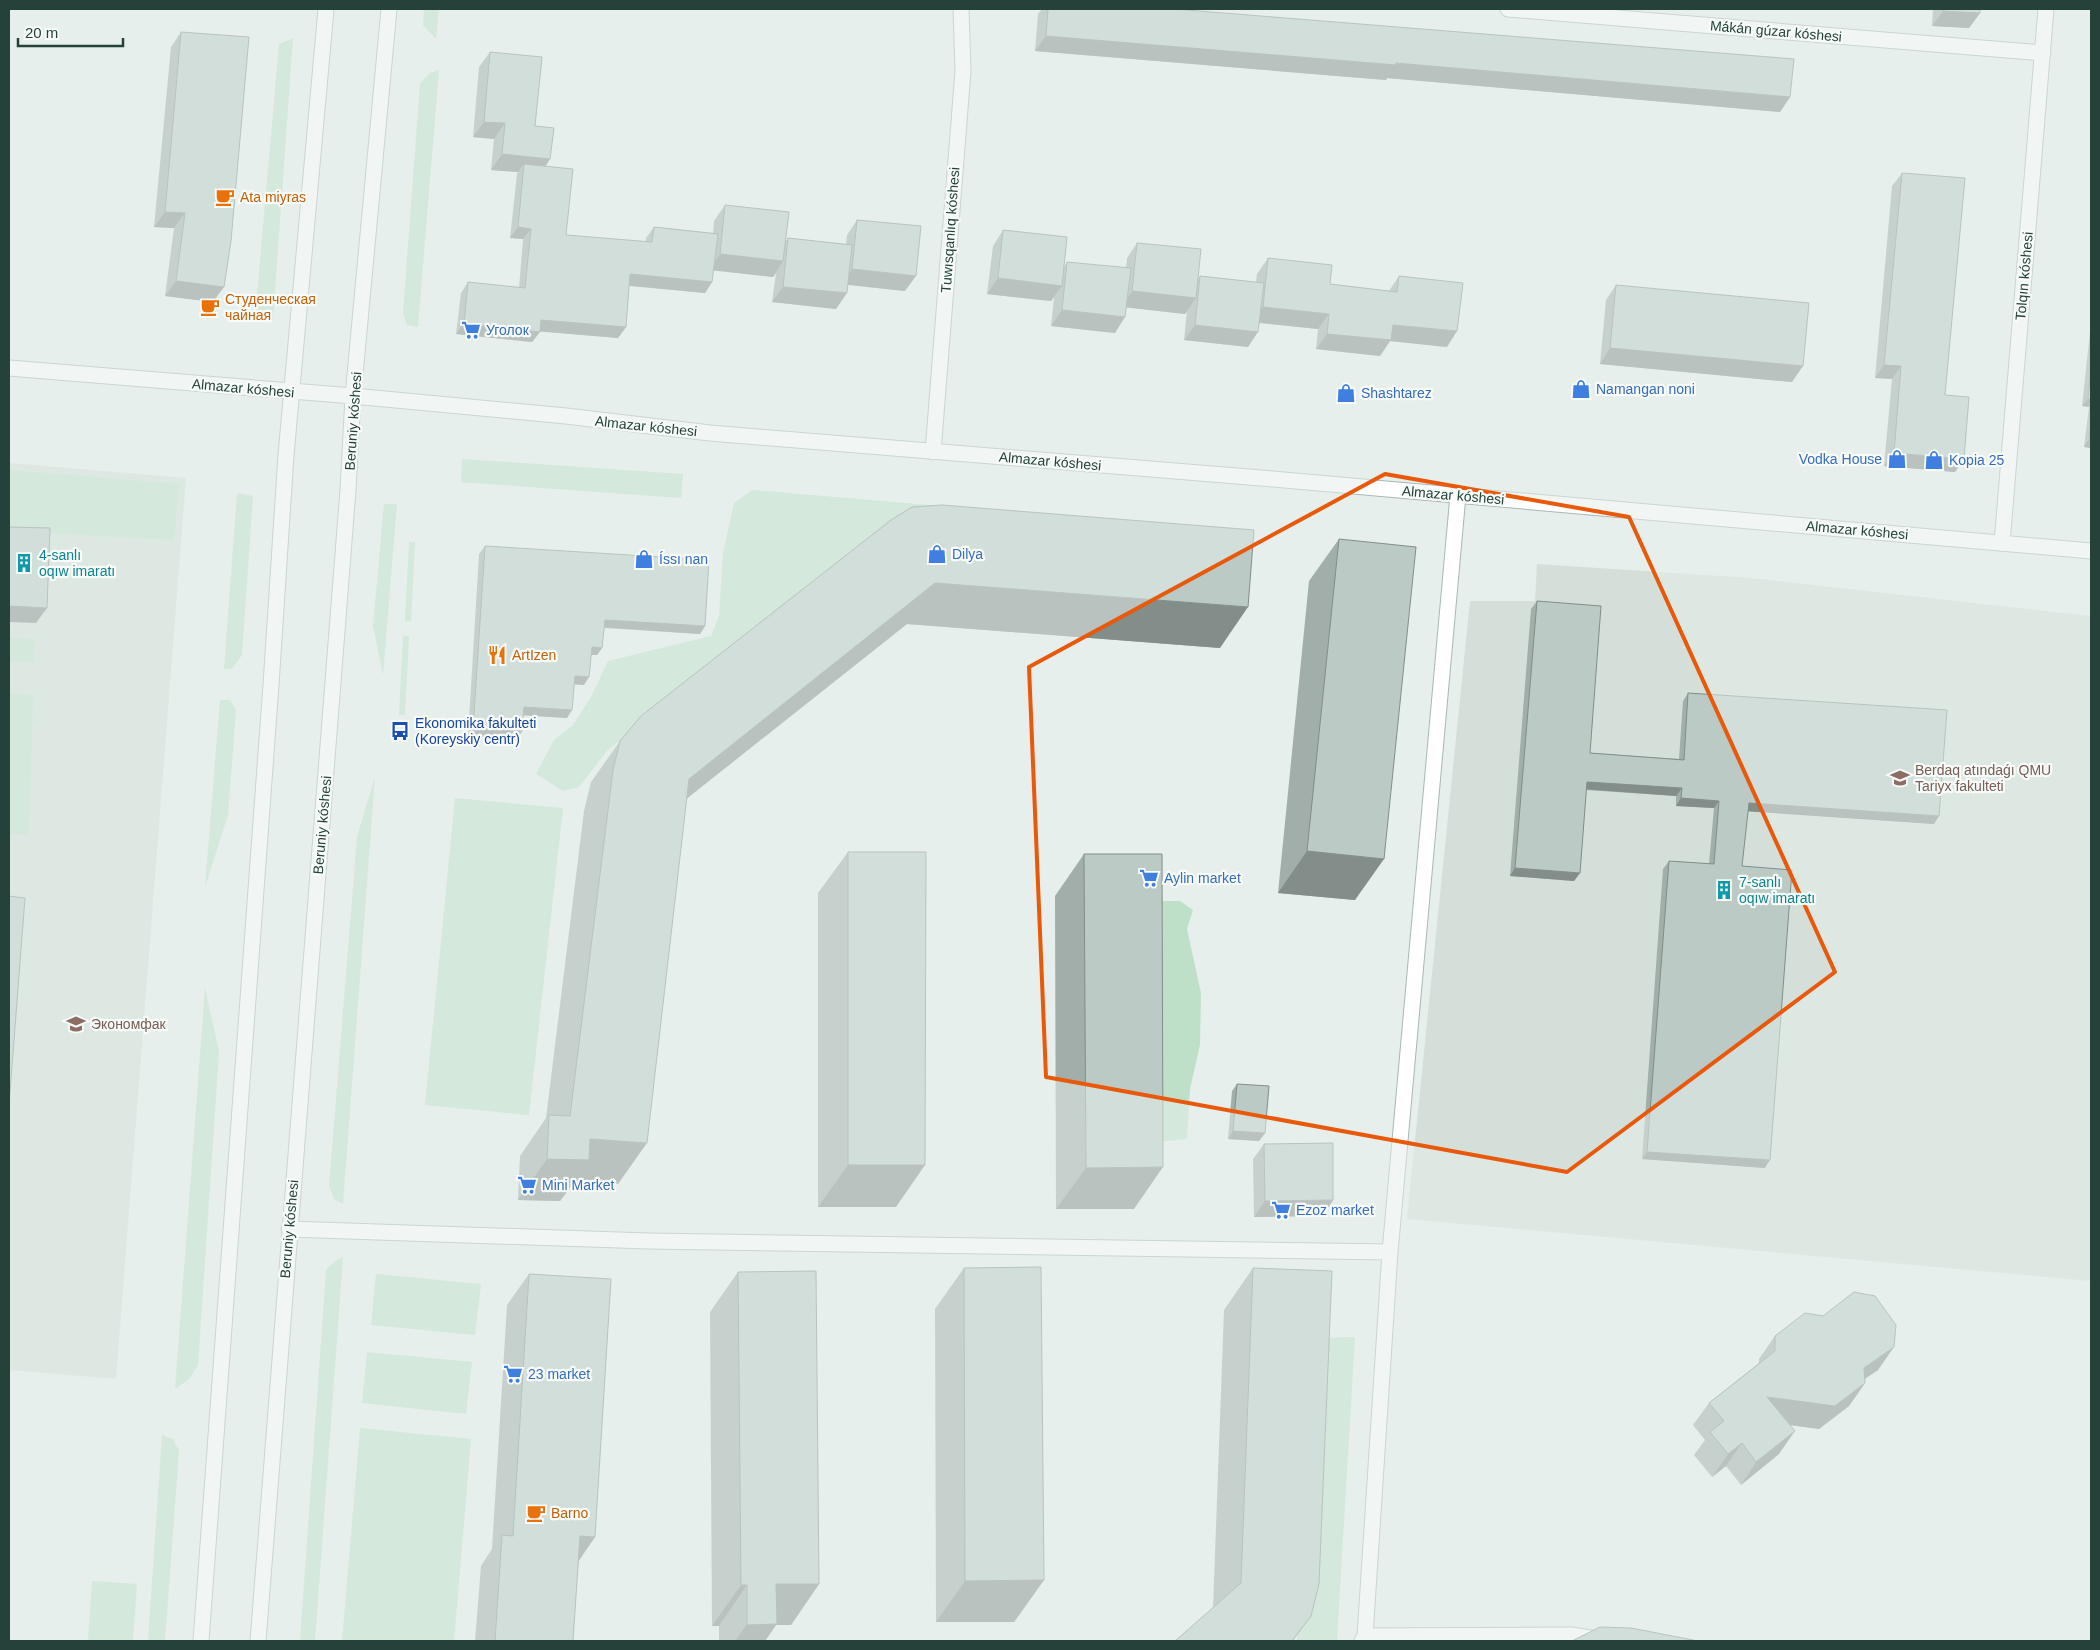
<svg xmlns="http://www.w3.org/2000/svg" width="2100" height="1650" font-family="Helvetica,sans-serif">
<style>
.built{fill:#d4dfda}
.green{fill:#bfe0c8}
.lines{fill:none;stroke-linecap:round;stroke-linejoin:round}
.minor-casing{stroke:#a8b8b2;stroke-width:17}
.tertiary-casing{stroke:#a8b8b2;stroke-width:17}
.minor{stroke:#fff;stroke-width:15}
.tertiary{stroke:#fff;stroke-width:15}
.wall{fill:#a1aea9}
.shaded-wall{fill:#838d89}
.building{fill:#bbcac4;stroke:#838d89}
.marked{fill:none;stroke:#e8590c;stroke-width:4;stroke-linejoin:round}
.labels{text-anchor:middle;stroke-width:4.5;stroke-linejoin:round;paint-order:stroke}
.street-label{font-size:14px;fill:#24423a;stroke:#f7fbf9}
.food-label{font-size:14px;fill:#c56008;stroke:#f7fbf9;text-anchor:start}
.shop-label{font-size:14px;fill:#366cbe;stroke:#f7fbf9;text-anchor:start}
.culture-label{font-size:14px;fill:#0d838f;stroke:#f7fbf9;text-anchor:start}
.transit-label{font-size:14px;fill:#164399;stroke:#f7fbf9;text-anchor:start}
.education-label{font-size:14px;fill:#785e54;stroke:#f7fbf9;text-anchor:start}
</style>
<rect width="100%" height="100%" fill="#e6efeb"/>
<path class="built" d="M 9,463 L 186,478 L 116,1379 L 9,1370 Z
M 1537,564 L 1751,578 L 2091,616 L 2091,1281 L 1407,1219 L 1470,601 L 1535,601 Z"/>
<path class="green" d="M 424,9 L 439,9 L 436,39 L 423,25 Z
M 293,38 L 273,320 L 255,318 L 279,44 Z
M 439,70 L 418,327 L 407,325 L 403,313 L 420,83 L 430,73 Z
M 462,459 L 683,474 L 681,498 L 461,482 Z
M 9,470 L 179,484 L 174,540 L 9,531 Z
M 752,490 L 1130,522 L 850,557 L 607,751 L 579,787 L 563,791 L 536,774 L 554,740 L 573,725 L 591,697 L 608,661 L 711,636 L 719,616 L 723,553 L 734,503 Z
M 237,493 L 253,496 L 242,655 L 232,669 L 224,669 Z
M 384,504 L 397,504 L 383,675 L 373,626 Z
M 409,542 L 415,542 L 411,621 L 405,621 Z
M 403,636 L 409,636 L 405,715 L 399,715 Z
M 9,638 L 35,639 L 34,662 L 9,662 Z
M 9,694 L 33,695 L 29,835 L 9,834 Z
M 220,700 L 230,700 L 236,710 L 228,815 L 205,887 Z
M 375,777 L 343,1204 L 334,1199 L 329,1186 L 357,837 Z
M 455,798 L 563,808 L 529,1115 L 425,1105 Z
M 1161,901 L 1180,901 L 1193,910 L 1187,929 L 1201,993 L 1200,1045 L 1190,1089 L 1187,1139 L 1143,1143 Z
M 205,988 L 219,1052 L 198,1365 L 189,1379 L 175,1389 Z
M 343,1257 L 315,1641 L 300,1641 L 326,1270 L 335,1261 Z
M 376,1274 L 481,1284 L 475,1335 L 371,1325 Z
M 1355,1337 L 1337,1640 L 1297,1641 L 1313,1338 Z
M 367,1352 L 472,1362 L 466,1414 L 362,1403 Z
M 360,1428 L 471,1439 L 454,1641 L 342,1641 Z
M 162,1435 L 173,1439 L 179,1451 L 165,1641 L 148,1641 Z
M 92,1581 L 137,1584 L 133,1641 L 88,1641 Z"/>
<g class="lines">
<g class="minor-casing">
<path id="minor" d="M 1508,9 L 2043,53
M 933,452 L 963,71 L 961,9
M 2002,543 L 2046,9
M 289,1229 L 648,1241 L 1390,1252
M 1365,1636 L 1571,1635 L 1610,1641
M 1362,1641 L 1365,1636 L 1390,1252 L 1458,495"/>
</g>
<g class="tertiary-casing">
<path id="tertiary" d="M 9,368 L 353,396 L 566,416 L 710,433 L 1261,478 L 2091,551
M 201,1641 L 271,685 L 286,455 L 326,9
M 258,1641 L 348,490 L 353,396 L 389,9"/>
</g>
<use href="#minor" class="minor"/>
<use href="#tertiary" class="tertiary"/>
</g>
<path class="wall" d="M 1042,9 L 1174,9 L 1790,97 L 1780,112 L 1387,78 L 1386,80 L 1035,51 L 1038,14 Z
M 1933,9 L 1980,9 L 1980,13 L 1969,28 L 1932,26 Z
M 181,32 L 213,302 L 165,296 L 174,228 L 154,227 L 171,47 Z
M 490,52 L 535,126 L 546,166 L 566,235 L 646,242 L 646,238 L 654,227 L 713,233 L 714,221 L 725,205 L 786,241 L 788,238 L 846,244 L 847,235 L 857,220 L 905,291 L 848,285 L 836,309 L 772,302 L 776,273 L 773,277 L 714,270 L 712,282 L 705,293 L 629,286 L 626,327 L 618,338 L 540,331 L 532,342 L 456,334 L 461,293 L 468,282 L 519,288 L 523,239 L 510,238 L 517,174 L 518,172 L 491,170 L 494,139 L 473,137 L 479,67 Z
M 1902,173 L 1945,395 L 1964,459 L 1955,472 L 1884,466 L 1892,379 L 1875,378 L 1892,186 Z
M 1003,230 L 1064,267 L 1067,262 L 1126,268 L 1127,258 L 1137,243 L 1198,279 L 1200,276 L 1256,282 L 1257,274 L 1268,258 L 1330,284 L 1389,291 L 1399,276 L 1447,347 L 1390,341 L 1380,356 L 1316,349 L 1318,329 L 1260,323 L 1248,347 L 1184,340 L 1187,311 L 1185,314 L 1127,307 L 1115,333 L 1051,326 L 1054,297 L 1051,301 L 987,294 L 993,246 Z
M 1616,285 L 1792,382 L 1600,364 L 1606,300 Z
M 2091,323 L 2091,448 L 2084,447 L 2089,407 L 2082,406 Z
M 891,520 L 1220,648 L 907,624 L 687,798 L 618,1184 L 575,1181 L 560,1201 L 518,1200 L 520,1156 L 546,1118 L 584,811 L 591,782 L 620,741 Z
M 1339,539 L 1355,900 L 1278,893 L 1309,581 Z
M 485,546 L 705,626 L 700,634 L 604,628 L 602,648 L 597,655 L 591,655 L 584,685 L 574,684 L 567,718 L 523,715 L 522,731 L 517,739 L 468,736 L 479,554 Z
M 1537,601 L 1590,753 L 1679,759 L 1683,701 L 1688,693 L 1934,824 L 1748,811 L 1742,866 L 1765,1168 L 1642,1159 L 1663,869 L 1669,861 L 1709,864 L 1714,808 L 1676,806 L 1676,796 L 1586,790 L 1580,873 L 1574,881 L 1510,876 L 1531,609 Z
M 848,852 L 896,1207 L 818,1207 L 818,893 Z
M 1084,854 L 1134,1209 L 1056,1209 L 1055,896 Z
M 1237,1084 L 1265,1133 L 1259,1141 L 1228,1139 L 1232,1091 Z
M 1264,1144 L 1333,1200 L 1323,1216 L 1254,1217 L 1253,1159 Z
M 964,1268 L 1044,1580 L 1014,1622 L 936,1622 L 935,1309 Z
M 1253,1268 L 1311,1616 L 1293,1641 L 1175,1641 L 1213,1608 L 1224,1310 Z
M 738,1272 L 819,1584 L 791,1625 L 776,1625 L 765,1641 L 719,1641 L 719,1626 L 712,1626 L 710,1312 Z
M 529,1274 L 595,1537 L 578,1560 L 573,1641 L 475,1641 L 481,1566 L 492,1549 L 507,1305 Z
M 1775,1336 L 1878,1370 L 1865,1379 L 1865,1383 L 1849,1406 L 1819,1429 L 1791,1425 L 1779,1454 L 1741,1485 L 1726,1466 L 1712,1477 L 1694,1455 L 1705,1440 L 1693,1425 L 1709,1403 L 1759,1363 L 1759,1359 Z"/>
<path class="shaded-wall" d="M 1943,11 L 1980,13 L 1969,28 L 1932,26 Z
M 1046,36 L 1396,63 L 1790,97 L 1780,112 L 1387,78 L 1386,80 L 1035,51 Z
M 484,122 L 505,123 L 494,139 L 473,137 Z
M 502,154 L 550,159 L 540,175 L 524,164 L 518,172 L 491,170 Z
M 165,212 L 185,213 L 174,228 L 154,227 Z
M 518,227 L 531,229 L 523,239 L 510,238 Z
M 720,254 L 783,261 L 773,277 L 709,270 Z
M 852,269 L 916,276 L 905,291 L 842,284 Z
M 630,274 L 712,282 L 705,293 L 623,285 Z
M 998,278 L 1062,286 L 1051,301 L 987,294 Z
M 176,281 L 224,287 L 213,302 L 165,296 Z
M 783,287 L 847,293 L 836,309 L 772,302 Z
M 1132,291 L 1196,298 L 1185,314 L 1122,307 Z
M 1263,307 L 1329,314 L 1318,329 L 1252,322 Z
M 1062,310 L 1125,317 L 1115,333 L 1051,326 Z
M 541,320 L 626,327 L 618,338 L 534,331 Z
M 464,323 L 540,332 L 532,342 L 456,334 Z
M 1195,325 L 1258,332 L 1248,347 L 1184,340 Z
M 1393,325 L 1457,331 L 1447,347 L 1390,341 L 1380,356 L 1316,349 L 1327,334 Z
M 1610,348 L 1803,366 L 1792,382 L 1600,364 Z
M 1884,365 L 1901,366 L 1892,379 L 1875,378 Z
M 2088,399 L 2091,399 L 2091,403 L 2089,407 L 2082,406 Z
M 2089,439 L 2091,440 L 2091,448 L 2084,447 Z
M 1894,453 L 1964,459 L 1955,472 L 1884,466 Z
M 935,583 L 1248,607 L 1220,648 L 907,624 L 661,819 L 689,779 Z
M 9,606 L 47,608 L 36,623 L 9,622 Z
M 605,620 L 705,626 L 700,634 L 599,627 Z
M 592,647 L 602,648 L 597,655 L 586,655 Z
M 575,676 L 589,677 L 584,685 L 569,684 Z
M 524,707 L 572,710 L 567,718 L 518,715 Z
M 473,728 L 522,731 L 517,739 L 468,736 Z
M 1587,782 L 1682,788 L 1676,796 L 1582,789 Z
M 1681,798 L 1719,801 L 1714,808 L 1676,806 Z
M 1749,803 L 1939,816 L 1934,824 L 1743,811 Z
M 1307,851 L 1384,859 L 1355,900 L 1278,893 Z
M 1515,868 L 1580,873 L 1574,881 L 1510,876 Z
M 1233,1131 L 1265,1133 L 1259,1141 L 1228,1139 Z
M 590,1139 L 647,1143 L 618,1184 L 575,1181 L 560,1201 L 518,1200 L 547,1159 Z
M 1647,1152 L 1770,1160 L 1765,1168 L 1642,1159 Z
M 848,1165 L 925,1165 L 896,1207 L 818,1207 Z
M 1163,1167 L 1134,1209 L 1056,1209 L 1086,1168 Z
M 1333,1200 L 1323,1216 L 1254,1217 L 1265,1201 Z
M 1894,1347 L 1878,1370 L 1848,1390 L 1864,1368 Z
M 1865,1383 L 1849,1406 L 1819,1429 L 1751,1420 L 1767,1397 Z
M 1795,1431 L 1779,1454 L 1741,1485 L 1756,1462 Z
M 1742,1443 L 1726,1466 L 1712,1477 L 1728,1454 Z
M 580,1536 L 595,1537 L 574,1568 Z
M 1044,1580 L 1014,1622 L 936,1622 L 965,1581 Z
M 776,1584 L 819,1584 L 791,1625 L 776,1625 L 765,1641 L 735,1641 Z
M 741,1585 L 747,1585 L 719,1626 L 712,1626 Z"/>
<path class="building" d="M 1048,9 L 1174,9 L 1794,59 L 1790,97 L 1396,63 L 1396,65 L 1046,36 Z
M 1943,9 L 1980,9 L 1980,13 L 1943,11 Z
M 181,32 L 249,37 L 231,241 L 224,287 L 176,281 L 185,213 L 165,212 Z
M 490,52 L 542,57 L 535,126 L 554,128 L 550,159 L 502,154 L 505,123 L 484,122 Z
M 524,164 L 573,169 L 566,235 L 652,242 L 654,227 L 718,234 L 712,282 L 630,274 L 626,327 L 541,320 L 540,332 L 464,323 L 468,282 L 525,288 L 531,229 L 518,227 Z
M 1902,173 L 1965,178 L 1945,395 L 1969,397 L 1964,459 L 1894,453 L 1901,366 L 1884,365 Z
M 725,205 L 789,212 L 783,261 L 720,254 Z
M 857,220 L 921,226 L 916,276 L 852,269 Z
M 1003,230 L 1067,237 L 1062,286 L 998,278 Z
M 788,238 L 852,245 L 847,293 L 783,287 Z
M 1137,243 L 1201,249 L 1196,298 L 1132,291 Z
M 1268,258 L 1332,265 L 1330,284 L 1397,292 L 1399,276 L 1463,283 L 1457,331 L 1393,325 L 1391,340 L 1327,334 L 1329,314 L 1263,307 Z
M 1067,262 L 1131,268 L 1125,317 L 1062,310 Z
M 1200,276 L 1264,283 L 1258,332 L 1195,325 Z
M 1616,285 L 1809,303 L 1803,366 L 1610,348 Z
M 2091,366 L 2091,399 L 2088,399 Z
M 2091,423 L 2091,440 L 2089,439 Z
M 942,505 L 1254,530 L 1248,607 L 935,583 L 689,779 L 647,1143 L 590,1139 L 589,1160 L 547,1159 L 549,1115 L 570,1116 L 613,770 L 620,741 L 641,716 L 891,520 L 912,507 Z
M 9,527 L 50,528 L 47,608 L 9,606 Z
M 1339,539 L 1416,547 L 1384,859 L 1307,851 Z
M 485,546 L 709,560 L 705,626 L 605,620 L 602,648 L 592,647 L 589,677 L 575,676 L 572,710 L 524,707 L 522,731 L 473,728 Z
M 1537,601 L 1601,606 L 1590,753 L 1684,760 L 1688,693 L 1947,710 L 1939,816 L 1749,803 L 1742,866 L 1792,870 L 1770,1160 L 1647,1152 L 1669,861 L 1714,864 L 1719,801 L 1681,798 L 1682,788 L 1587,782 L 1580,873 L 1515,868 Z
M 848,852 L 926,852 L 925,1165 L 848,1165 Z
M 1084,854 L 1162,854 L 1163,1167 L 1086,1168 Z
M 9,896 L 25,898 L 9,1105 Z
M 1237,1084 L 1269,1086 L 1265,1133 L 1233,1131 Z
M 1333,1143 L 1333,1200 L 1265,1201 L 1264,1144 Z
M 1041,1267 L 1044,1580 L 965,1581 L 964,1268 Z
M 1253,1268 L 1332,1271 L 1319,1584 L 1311,1616 L 1292,1641 L 1175,1641 L 1241,1583 Z
M 816,1271 L 819,1584 L 776,1584 L 777,1624 L 747,1625 L 747,1585 L 741,1585 L 738,1272 Z
M 529,1274 L 611,1279 L 595,1537 L 580,1536 L 573,1641 L 495,1641 L 502,1535 L 513,1536 Z
M 1854,1292 L 1875,1296 L 1896,1325 L 1894,1347 L 1864,1368 L 1865,1383 L 1835,1406 L 1767,1397 L 1795,1431 L 1756,1462 L 1742,1443 L 1728,1454 L 1710,1432 L 1724,1421 L 1709,1403 L 1775,1351 L 1775,1336 L 1805,1313 L 1823,1316 Z
M 1600,1627 L 1631,1628 L 1698,1641 L 1572,1641 Z"/>
<path d="M0 0H2100V1650H0ZM 1385,474 L 1629,517 L 1835,972 L 1567,1172 L 1046,1077 L 1029,667 Z" fill="#e6efeb" fill-opacity=".55" fill-rule="evenodd"/>
<path class="marked" d="M 1385,474 L 1629,517 L 1835,972 L 1567,1172 L 1046,1077 L 1029,667 Z"/>
<defs>
<g id="cafe-bare" transform="scale(1.5)"><path d="M-5.5-4.5H6V0H3Q3 3.5 0 3.5H-2.5Q-5.5 3.5-5.5 0ZM3-3.2v2h1.7v-2ZM-6 4.5H4V6H-6Z" fill="#e8710a" stroke="#f7fbf9" stroke-width="2.5" paint-order="stroke"/></g>
<g id="supermarket-bare" transform="scale(1.5)"><path d="M-6-5.5h2.5l.6 2H6L4.5 2H-2.5L-4.4-4H-6ZM-1.5 3.2a1.3 1.3 0 1 0 .1 0ZM3 3.2a1.3 1.3 0 1 0 .1 0Z" fill="#3f7fe0" stroke="#f7fbf9" stroke-width="2.5" paint-order="stroke"/></g>
<g id="shop-bare" transform="scale(1.5)"><path d="M-5-2.5h2.3a2.7 3.5 0 0 1 5.4 0H5L5.5 6h-11ZM-1.5-2.5h3a1.5 2.3 0 0 0-3 0Z" fill="#3f7fe0" stroke="#f7fbf9" stroke-width="2.5" paint-order="stroke"/></g>
<g id="building-bare" transform="scale(1.5)"><path d="M-4-6H4V6H1V3H-1V6H-4ZM-2.5-4.3h1.7v1.8h-1.7ZM.8-4.3h1.7v1.8H.8ZM-2.5-1h1.7V.8h-1.7ZM.8-1h1.7V.8H.8Z" fill="#0f9aa8" stroke="#f7fbf9" stroke-width="2.5" paint-order="stroke"/></g>
<g id="restaurant-bare" transform="scale(1.5)"><path d="M-5-6h1v4h1v-4h1v4h1v-4h1v5L-1.5 .5V6h-2V.5L-5-1ZM5-6V6H3V1.5H1.5Q1.5-4 5-6Z" fill="#e8710a" stroke="#f7fbf9" stroke-width="2.5" paint-order="stroke"/></g>
<g id="bus-bare" transform="scale(1.5)"><path d="M-5-6H5V4H4V6H2V4H-2V6H-4V4H-5ZM-3.5-4V0h7V-4ZM-3.5 1.2v1.5H-2V1.2ZM2 1.2v1.5H3.5V1.2Z" fill="#1a4fb4" stroke="#f7fbf9" stroke-width="2.5" paint-order="stroke"/></g>
<g id="university-bare" transform="scale(1.5)"><path d="M0-5L7-2L0 1L-7-2ZM-4 1L0 2.5L4 1V4Q0 6-4 4Z" fill="#8d6e63" stroke="#f7fbf9" stroke-width="2.5" paint-order="stroke"/></g>
</defs>
<g fill-rule="evenodd">
<use href="#cafe-bare" x="225" y="197"/>
<use href="#cafe-bare" x="210" y="307"/>
<use href="#supermarket-bare" x="471" y="330"/>
<use href="#shop-bare" x="1581" y="389"/>
<use href="#shop-bare" x="1346" y="393"/>
<use href="#shop-bare" x="1897" y="459"/>
<use href="#shop-bare" x="1934" y="460"/>
<use href="#shop-bare" x="937" y="554"/>
<use href="#shop-bare" x="644" y="559"/>
<use href="#building-bare" x="24" y="563"/>
<use href="#restaurant-bare" x="497" y="655"/>
<use href="#bus-bare" x="400" y="731"/>
<use href="#university-bare" x="1900" y="778"/>
<use href="#supermarket-bare" x="1149" y="878"/>
<use href="#building-bare" x="1724" y="890"/>
<use href="#university-bare" x="76" y="1024"/>
<use href="#supermarket-bare" x="527" y="1185"/>
<use href="#supermarket-bare" x="1281" y="1210"/>
<use href="#supermarket-bare" x="513" y="1374"/>
<use href="#cafe-bare" x="536" y="1513"/>
</g>
<g class="labels">
<g class="street-label">
<text transform="translate(1776 31) rotate(5)" y="5">Mákán gúzar kóshesi</text>
<text transform="translate(950 230) rotate(-86)" y="5">Tuwısqanlıq kóshesi</text>
<text transform="translate(2024 276) rotate(-85)" y="5">Tolqın kóshesi</text>
<text transform="translate(243 388) rotate(5)" y="5">Almazar kóshesi</text>
<text transform="translate(353 421) rotate(-86)" y="5">Beruniy kóshesi</text>
<text transform="translate(646 426) rotate(6)" y="5">Almazar kóshesi</text>
<text transform="translate(1050 461) rotate(5)" y="5">Almazar kóshesi</text>
<text transform="translate(1453 495) rotate(5)" y="5">Almazar kóshesi</text>
<text transform="translate(1857 530) rotate(5)" y="5">Almazar kóshesi</text>
<text transform="translate(322 825) rotate(-85)" y="5">Beruniy kóshesi</text>
<text transform="translate(289 1229) rotate(-85)" y="5">Beruniy kóshesi</text>
</g>
<g class="food-label">
<text x="240" y="202">Ata miyras</text>
<text x="225" y="304">Студенческая<tspan x="225" dy="16">чайная</tspan></text>
<text x="512" y="660">ArtIzen</text>
<text x="551" y="1518">Barno</text>
</g>
<g class="shop-label">
<text x="486" y="335">Уголок</text>
<text x="1596" y="394">Namangan noni</text>
<text x="1361" y="398">Shashtarez</text>
<text x="1882" y="464" text-anchor="end">Vodka House</text>
<text x="1949" y="465">Kopia 25</text>
<text x="952" y="559">Dilya</text>
<text x="659" y="564">Íssı nan</text>
<text x="1164" y="883">Aylin market</text>
<text x="542" y="1190">Mini Market</text>
<text x="1296" y="1215">Ezoz market</text>
<text x="528" y="1379">23 market</text>
</g>
<g class="culture-label">
<text x="39" y="560">4-sanlı<tspan x="39" dy="16">oqıw imaratı</tspan></text>
<text x="1739" y="887">7-sanlı<tspan x="1739" dy="16">oqıw imaratı</tspan></text>
</g>
<g class="transit-label">
<text x="415" y="728">Ekonomika fakulteti<tspan x="415" dy="16">(Koreyskiy centr)</tspan></text>
</g>
<g class="education-label">
<text x="1915" y="775">Berdaq atındaǵı QMU<tspan x="1915" dy="16">Tariyx fakulteti</tspan></text>
<text x="91" y="1029">Экономфак</text>
</g>
</g>
<rect width="2100" height="1650" fill="none" stroke="#24423a" stroke-width="20"/>
<path d="M18 38v8h105v-8" fill="none" stroke="#24423a" stroke-width="2.5"/>
<text x="25" y="38" font-size="15" fill="#24423a" stroke="#f7fbf9" stroke-width="4" paint-order="stroke">20 m</text>
</svg>
